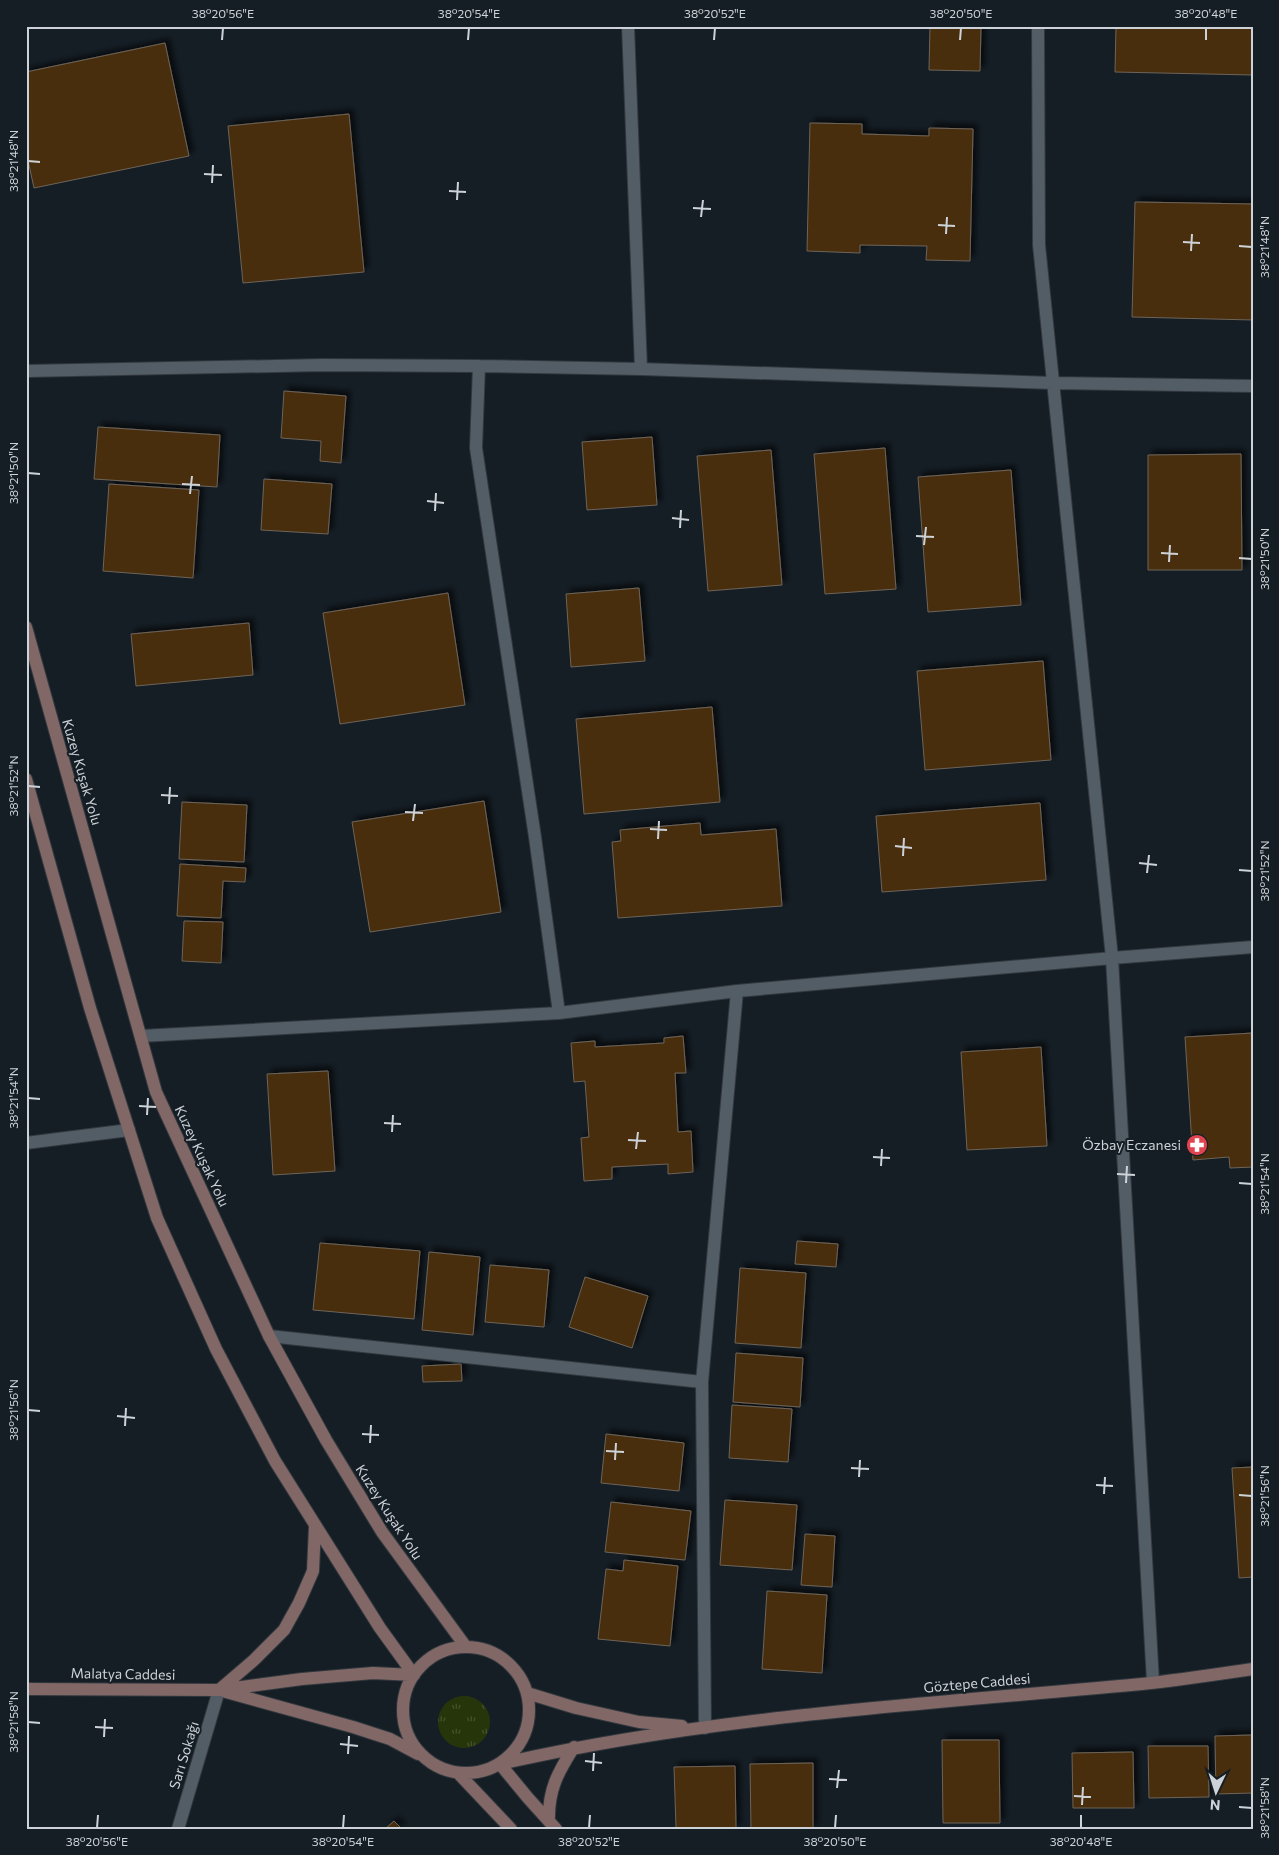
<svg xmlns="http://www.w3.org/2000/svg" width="1279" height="1855" font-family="Commissioner,sans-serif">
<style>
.grass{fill:url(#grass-tufts)}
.building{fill:#492d0b;stroke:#6d645a;filter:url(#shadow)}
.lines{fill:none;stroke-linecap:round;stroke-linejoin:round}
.street-casing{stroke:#32383e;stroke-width:14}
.secondary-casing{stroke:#32383e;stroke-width:14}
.street{stroke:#535d66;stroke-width:12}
.secondary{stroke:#816866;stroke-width:12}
.ticks{fill:none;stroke:#ccd2d7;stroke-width:2}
.labels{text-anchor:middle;stroke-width:4;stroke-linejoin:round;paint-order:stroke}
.street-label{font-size:14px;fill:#ccd2d7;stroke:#151e25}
.poi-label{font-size:14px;fill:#ccd2d7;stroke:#151e25;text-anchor:end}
.neatline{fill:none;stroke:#ccd2d7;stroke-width:2}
.ticks-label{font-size:12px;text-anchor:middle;fill:#ccd2d7}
</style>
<defs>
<pattern id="grass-tufts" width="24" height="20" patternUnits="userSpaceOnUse" patternTransform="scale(1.25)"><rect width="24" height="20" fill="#27360a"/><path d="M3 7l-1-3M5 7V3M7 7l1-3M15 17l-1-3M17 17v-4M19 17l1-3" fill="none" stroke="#45522d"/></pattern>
<filter id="shadow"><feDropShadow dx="4.5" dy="-4.5" stdDeviation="2.5" flood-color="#0009"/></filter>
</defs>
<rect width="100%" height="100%" fill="#151e25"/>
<path class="grass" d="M438 1722a26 26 0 1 1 52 0a26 26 0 1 1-52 0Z"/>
<path class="building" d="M 930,26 L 981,26 L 980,71 L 929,70 Z
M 1116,26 L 1253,26 L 1253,75 L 1115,72 Z
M 165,43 L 189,156 L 34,188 L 26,151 L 26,72 Z
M 349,114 L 364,272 L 243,283 L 228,126 Z
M 810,123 L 862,124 L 862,134 L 929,136 L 929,128 L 973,129 L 970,261 L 926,260 L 927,246 L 860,245 L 860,253 L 807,251 Z
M 1135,202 L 1253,204 L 1253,320 L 1132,317 Z
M 284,391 L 346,396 L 341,463 L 320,461 L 321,441 L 281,438 Z
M 98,427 L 220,435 L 217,487 L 94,479 Z
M 652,437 L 657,505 L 587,510 L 582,442 Z
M 885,448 L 896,589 L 825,594 L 814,454 Z
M 771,450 L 782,585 L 708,591 L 697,456 Z
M 1241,454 L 1242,570 L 1148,570 L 1148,455 Z
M 1011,470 L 1021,605 L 928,612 L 918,477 Z
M 264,479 L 332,484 L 328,534 L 261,530 Z
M 109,484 L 199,490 L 193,578 L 103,571 Z
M 639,588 L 645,661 L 571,667 L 566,594 Z
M 448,593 L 465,705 L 340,724 L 323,613 Z
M 249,623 L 253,675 L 136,686 L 131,634 Z
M 1043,661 L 1051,760 L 925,770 L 917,671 Z
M 712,707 L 720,802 L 584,814 L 576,719 Z
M 484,801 L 501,912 L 370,932 L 352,822 Z
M 182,802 L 247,805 L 244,862 L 179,859 Z
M 1040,803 L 1046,880 L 882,892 L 876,816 Z
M 700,823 L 701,835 L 776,829 L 782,906 L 618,918 L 612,842 L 621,841 L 620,830 Z
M 180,864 L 246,868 L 245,882 L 223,881 L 221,918 L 177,916 Z
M 184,921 L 223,922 L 221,963 L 182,961 Z
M 1253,1033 L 1253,1167 L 1230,1168 L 1229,1157 L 1193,1160 L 1185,1037 Z
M 683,1036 L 686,1073 L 675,1073 L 678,1132 L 691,1131 L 693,1172 L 668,1174 L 668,1164 L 612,1167 L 612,1179 L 584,1181 L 581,1138 L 589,1137 L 585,1081 L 574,1082 L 571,1043 L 595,1041 L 595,1047 L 664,1043 L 664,1038 Z
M 1041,1047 L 1047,1146 L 967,1150 L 961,1052 Z
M 328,1071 L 335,1171 L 273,1175 L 267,1074 Z
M 797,1241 L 838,1244 L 836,1267 L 795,1264 Z
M 320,1243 L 420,1251 L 414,1319 L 313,1310 Z
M 429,1252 L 480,1257 L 473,1335 L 422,1330 Z
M 490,1265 L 549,1270 L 544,1327 L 485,1322 Z
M 740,1268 L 806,1273 L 801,1348 L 735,1343 Z
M 585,1277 L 648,1296 L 632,1348 L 569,1327 Z
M 736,1353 L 803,1358 L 800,1407 L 733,1402 Z
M 461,1364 L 462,1381 L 423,1382 L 422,1366 Z
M 732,1405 L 792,1409 L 788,1462 L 729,1458 Z
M 606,1434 L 684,1443 L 679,1491 L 601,1483 Z
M 1253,1467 L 1253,1577 L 1239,1578 L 1232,1468 Z
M 725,1500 L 797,1505 L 792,1570 L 720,1565 Z
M 611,1502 L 691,1511 L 685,1560 L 605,1552 Z
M 805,1534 L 835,1536 L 832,1587 L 801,1585 Z
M 624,1560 L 678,1566 L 670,1646 L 598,1639 L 606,1569 L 623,1571 Z
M 767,1591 L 827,1595 L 822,1673 L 762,1669 Z
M 1253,1735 L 1253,1793 L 1216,1794 L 1215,1736 Z
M 942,1740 L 999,1740 L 1000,1823 L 943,1823 Z
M 1148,1746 L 1208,1746 L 1209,1797 L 1149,1798 Z
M 1133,1752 L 1134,1808 L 1073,1808 L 1072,1753 Z
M 813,1763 L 813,1829 L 751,1829 L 750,1764 Z
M 735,1766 L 736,1829 L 678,1829 L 676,1827 L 674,1767 Z
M 394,1821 L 402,1829 L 385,1829 Z"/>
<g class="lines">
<g class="street-casing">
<path id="street" d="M 628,26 L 641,369
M 1038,26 L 1039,245 L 1112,958 L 1153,1682
M 479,366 L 476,448 L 535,837 L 559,1013
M 26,371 L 323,365 L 479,366 L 641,369 L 1053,383 L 1253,386
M 141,1036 L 559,1013 L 737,991 L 1112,958 L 1253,947
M 26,1143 L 129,1130
M 269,1336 L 702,1382
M 705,1728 L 702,1382 L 737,991
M 178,1829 L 219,1690"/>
</g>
<g class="secondary-casing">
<path id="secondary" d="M 26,627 L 156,1092 L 269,1336 L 326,1440 L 382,1532 L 466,1647
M 26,779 L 90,1008 L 157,1218 L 216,1349 L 275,1461 L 380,1628 L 414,1675
M403 1710a63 63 0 1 1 126 0a63 63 0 1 1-126 0Z
M 26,1689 L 219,1690 L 302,1679 L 373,1673 L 414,1675
M 219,1690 L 254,1660 L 284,1630 L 299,1603 L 313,1571 L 315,1526
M 226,1692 L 353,1727 L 390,1739 L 418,1754
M 527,1693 L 576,1708 L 639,1722 L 682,1726
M 458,1773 L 511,1829
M 549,1821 C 548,1790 558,1772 574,1747
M 556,1829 L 528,1798 L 500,1764 C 713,1715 933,1704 1151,1683 C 1185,1679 1219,1674 1253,1669"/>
</g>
<use href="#street" class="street"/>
<use href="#secondary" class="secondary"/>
</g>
<path class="ticks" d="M 222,40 L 223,28M 468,40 L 469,28M 714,40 L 715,28M 960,40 L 961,28M 1206,40 L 1206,28M 28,161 L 40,162M 204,174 L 222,175M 212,183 L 213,165M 449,191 L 466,192M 457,200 L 458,182M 693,208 L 711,209M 701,217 L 703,200M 938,225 L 955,226M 946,234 L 947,217M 1183,242 L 1200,243M 1239,246 L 1252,247M 1191,251 L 1192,234M 28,473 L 40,474M 182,484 L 200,485M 190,494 L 192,476M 427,501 L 444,503M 435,511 L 436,493M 672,518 L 689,520M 680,528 L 681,510M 916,536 L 934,537M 924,545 L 926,527M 1161,553 L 1178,554M 1239,558 L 1252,559M 1169,562 L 1170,545M 28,786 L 40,787M 161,795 L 178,796M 169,804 L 170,787M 405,812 L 423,813M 413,821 L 415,804M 650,829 L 667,830M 658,839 L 659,821M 895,846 L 912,848M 903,856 L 904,838M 1139,863 L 1157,865M 1239,870 L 1252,871M 1147,873 L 1149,855M 28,1098 L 40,1099M 139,1106 L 156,1107M 147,1115 L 148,1098M 384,1123 L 401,1124M 392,1132 L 393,1115M 628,1140 L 646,1141M 636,1149 L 638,1132M 873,1157 L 890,1158M 881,1166 L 882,1149M 1117,1174 L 1135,1175M 1126,1183 L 1127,1166M 1239,1183 L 1252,1184M 28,1410 L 40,1411M 117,1416 L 135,1418M 125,1426 L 126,1408M 362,1434 L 379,1435M 370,1443 L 371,1425M 606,1451 L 624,1452M 615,1460 L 616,1443M 851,1468 L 869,1469M 859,1477 L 860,1460M 1096,1485 L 1113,1486M 1104,1494 L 1105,1477M 1239,1495 L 1252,1496M 28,1722 L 40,1723M 95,1727 L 113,1728M 104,1737 L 105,1719M 340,1744 L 358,1746M 348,1754 L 349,1736M 585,1761 L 602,1763M 593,1771 L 594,1753M 829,1779 L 847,1780M 837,1788 L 839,1770M 1074,1796 L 1091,1797M 1082,1805 L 1083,1787M 1239,1807 L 1252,1808M 97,1828 L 98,1815M 343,1828 L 344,1815M 589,1828 L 590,1815M 835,1828 L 836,1815M 1081,1828 L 1081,1815"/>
<defs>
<g id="pharmacy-disc" transform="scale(1.125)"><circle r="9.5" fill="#e0444e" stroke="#151e25"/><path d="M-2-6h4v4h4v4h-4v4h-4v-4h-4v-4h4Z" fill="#fff"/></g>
</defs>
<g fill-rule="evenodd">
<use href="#pharmacy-disc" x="1197" y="1145"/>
</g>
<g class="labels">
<g class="street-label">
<text transform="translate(82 772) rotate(74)" y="5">Kuzey Kuşak Yolu</text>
<text transform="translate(202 1156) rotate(65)" y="5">Kuzey Kuşak Yolu</text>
<text transform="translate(389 1512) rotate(57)" y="5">Kuzey Kuşak Yolu</text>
<text transform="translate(123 1674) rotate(1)" y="5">Malatya Caddesi</text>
<text transform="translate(977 1683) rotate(-5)" y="5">Göztepe Caddesi</text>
<text transform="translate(184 1755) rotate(-73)" y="5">Sarı Sokağı</text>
</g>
<g class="poi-label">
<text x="1181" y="1150">Özbay Eczanesi</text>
</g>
</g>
<rect width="1279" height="1855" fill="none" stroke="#151e25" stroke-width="55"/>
<g transform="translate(1216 1792) rotate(184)" stroke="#151e25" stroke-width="4" paint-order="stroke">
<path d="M0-4L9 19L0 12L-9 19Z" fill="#ccd2d7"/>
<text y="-8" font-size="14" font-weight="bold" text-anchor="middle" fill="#ccd2d7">N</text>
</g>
<rect x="28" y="28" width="1224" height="1800" class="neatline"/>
<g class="ticks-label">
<text x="223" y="18">38°20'56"E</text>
<text x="469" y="18">38°20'54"E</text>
<text x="715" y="18">38°20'52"E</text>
<text x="961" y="18">38°20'50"E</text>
<text x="1206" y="18">38°20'48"E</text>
<text transform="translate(14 161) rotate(-90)" y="4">38°21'48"N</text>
<text transform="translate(1265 247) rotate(-90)" y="4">38°21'48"N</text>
<text transform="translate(14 473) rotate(-90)" y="4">38°21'50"N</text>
<text transform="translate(1265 559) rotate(-90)" y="4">38°21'50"N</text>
<text transform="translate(14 786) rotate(-90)" y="4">38°21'52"N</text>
<text transform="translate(1265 871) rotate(-90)" y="4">38°21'52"N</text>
<text transform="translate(14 1098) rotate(-90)" y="4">38°21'54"N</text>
<text transform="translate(1265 1184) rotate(-90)" y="4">38°21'54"N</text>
<text transform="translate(14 1410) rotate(-90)" y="4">38°21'56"N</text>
<text transform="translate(1265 1496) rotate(-90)" y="4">38°21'56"N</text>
<text transform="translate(14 1722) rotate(-90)" y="4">38°21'58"N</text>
<text transform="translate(1265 1808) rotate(-90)" y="4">38°21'58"N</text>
<text x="97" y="1846">38°20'56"E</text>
<text x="343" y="1846">38°20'54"E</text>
<text x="589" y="1846">38°20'52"E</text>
<text x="835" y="1846">38°20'50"E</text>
<text x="1081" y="1846">38°20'48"E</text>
</g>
</svg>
